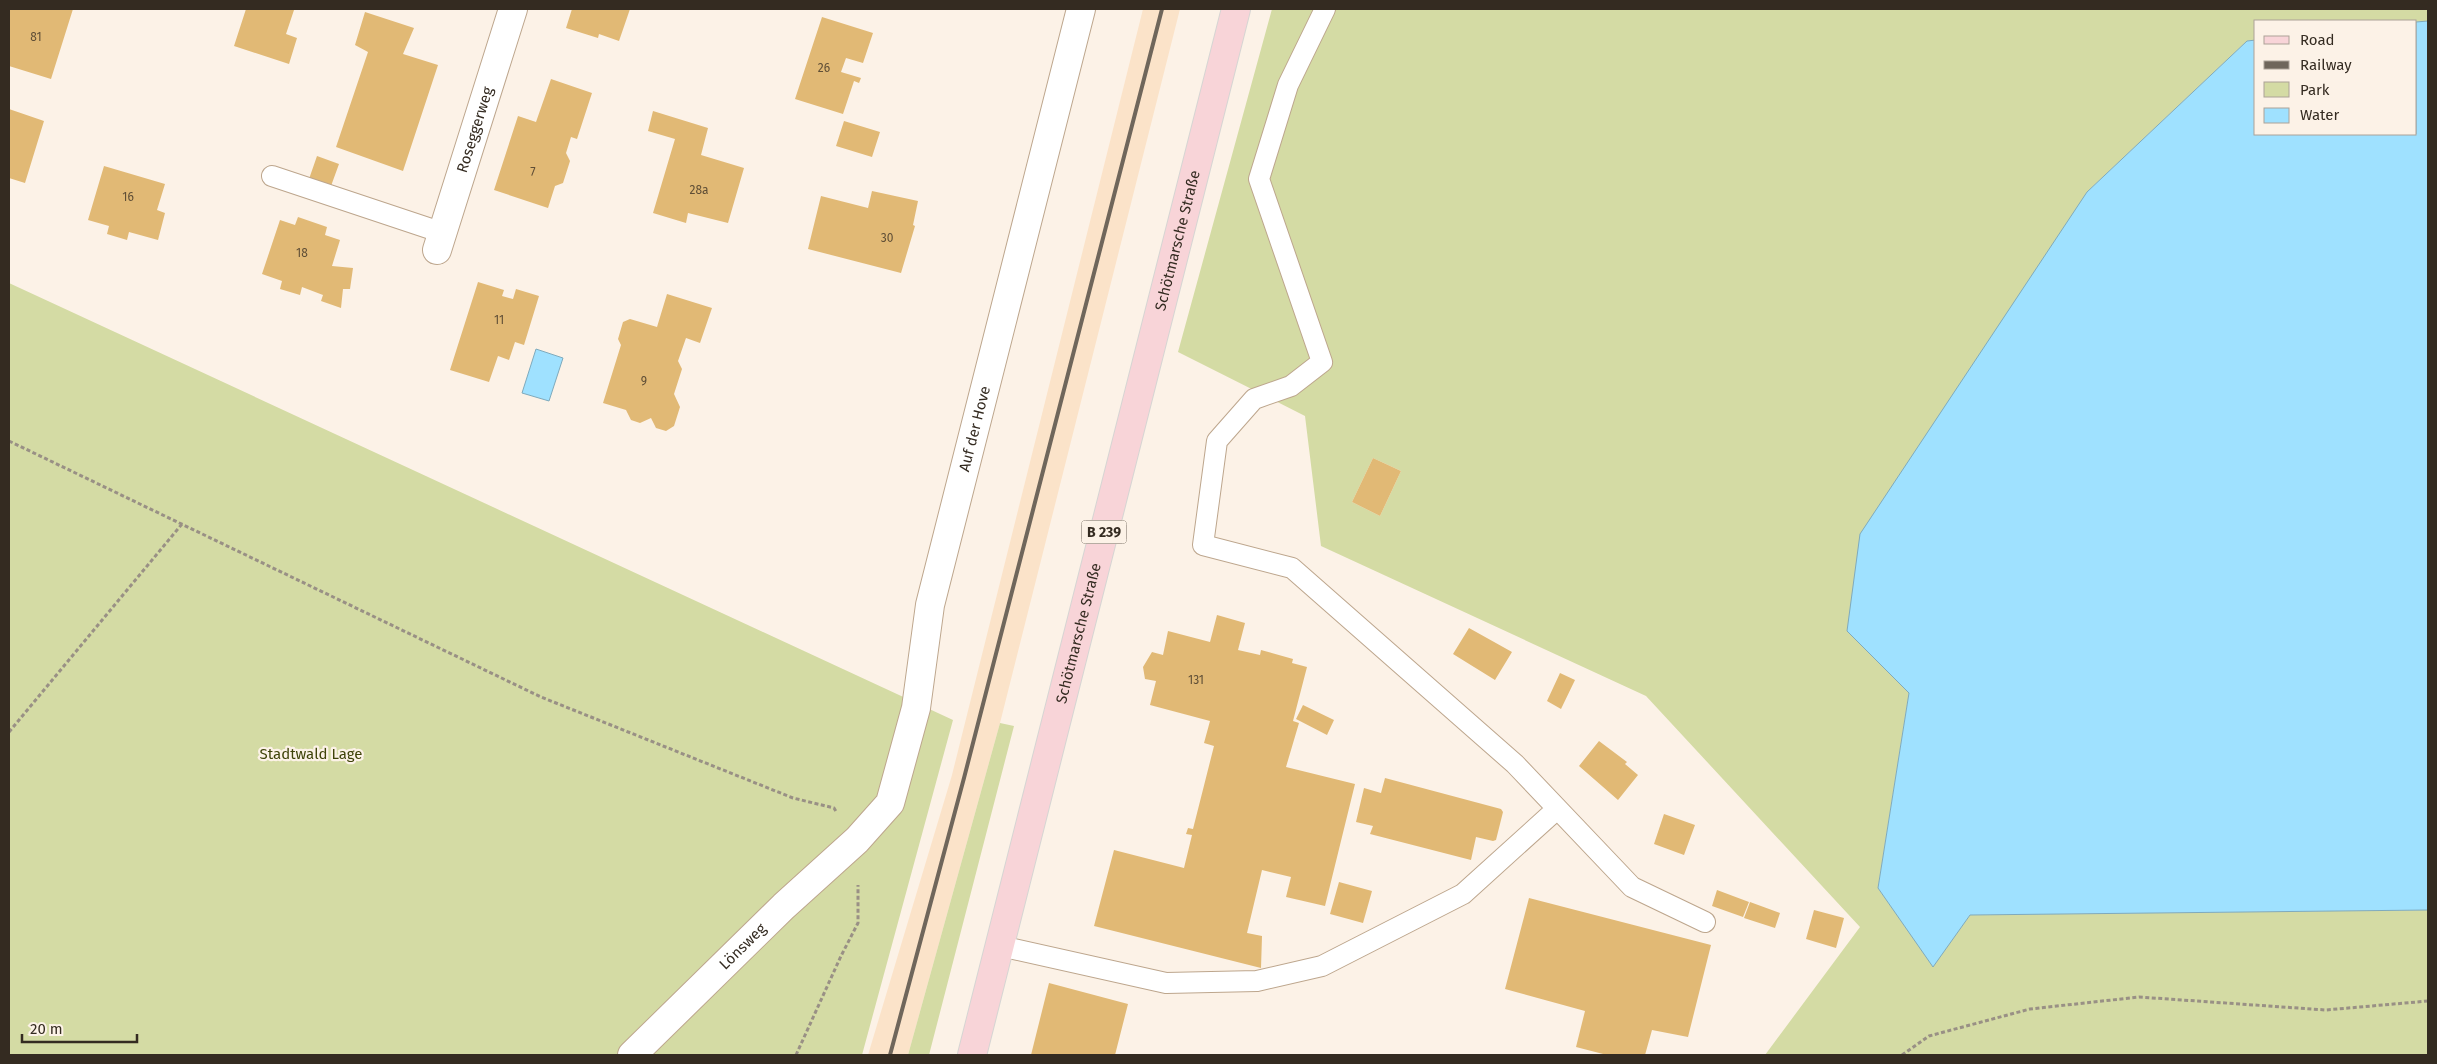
<svg xmlns="http://www.w3.org/2000/svg" width="2437" height="1064" font-family="'Fira Sans',sans-serif">
<style>
.built{fill:#fbe3c9}
.green{fill:#d4dba4;fill-rule:evenodd}
.water{fill:#9fe1ff;stroke:#7faabc}
.building{fill:#e1b975}
.lines{fill:none;stroke-linecap:round;stroke-linejoin:round}
.service-casing{stroke:#bda68d;stroke-width:22}
.minor-casing{stroke:#bda68d;stroke-width:30}
.primary-casing{stroke:#d6d5d3;stroke-width:30}
.path{stroke:#999085;stroke-width:3;stroke-dasharray:4 2.5;stroke-linecap:butt}
.service{stroke:#fff;stroke-width:20}
.minor{stroke:#fff;stroke-width:28}
.primary{stroke:#f8d4d8;stroke-width:28}
.rail{stroke:#6f665b;stroke-width:4}
.labels{text-anchor:middle;stroke-width:4.5;stroke-linejoin:round;paint-order:stroke}
.number-label{font-size:12px;fill:#5f4e36}
.shield{fill:#fcf2e7;stroke:#70675c;stroke-width:1}
.shield-label{font-size:14px;font-weight:bold;fill:#342b21}
.street-label{font-size:15px;fill:#342b21;stroke:#fcf2e7}
.park-label{font-size:15px;fill:#3f4309;stroke:#fcf2e7}
</style>
<rect width="100%" height="100%" fill="#fcf2e7"/>
<path class="built" d="M 1143,9 L 1180,9 L 1000,723 L 908,1055 L 868,1055 L 952,775 Z"/>
<path class="green" d="M 1272,9 L 2428,9 L 2428,21 L 2416,22 L 2256,21 L 2256,40 L 2247,41 L 2087,192 L 1847,631 L 1909,693 L 1878,888 L 1933,966 L 1970,915 L 2428,910 L 2428,1055 L 1765,1055 L 1860,927 L 1646,696 L 1321,546 L 1305,416 L 1178,352 ZM 1373,458 L 1401,471 L 1380,516 L 1352,502 Z
M 9,283 L 953,720 L 862,1055 L 9,1055 Z
M 1000,723 L 1014,726 L 929,1055 L 908,1055 Z"/>
<path class="water" d="M 2428,21 L 2428,910 L 1970,915 L 1933,967 L 1878,888 L 1909,693 L 1847,631 L 1860,534 L 2087,192 L 2247,41 L 2256,40 L 2256,134 L 2416,134 L 2416,22 Z
M 536,349 L 563,358 L 549,401 L 522,393 Z"/>
<path class="building" d="M 9,9 L 73,9 L 51,79 L 9,66 Z
M 246,9 L 294,10 L 286,34 L 297,38 L 289,64 L 234,46 Z
M 572,9 L 630,9 L 619,41 L 599,34 L 598,38 L 566,28 Z
M 365,12 L 414,28 L 403,54 L 438,65 L 403,171 L 336,147 L 368,52 L 355,45 Z
M 822,17 L 873,33 L 863,63 L 846,58 L 841,72 L 861,78 L 859,83 L 854,81 L 843,114 L 795,99 Z
M 551,79 L 592,93 L 577,139 L 571,137 L 566,153 L 570,161 L 563,183 L 555,186 L 548,208 L 494,190 L 518,116 L 536,122 Z
M 9,109 L 44,121 L 25,183 L 9,178 Z
M 653,111 L 708,128 L 701,155 L 744,168 L 728,223 L 688,213 L 686,223 L 653,213 L 675,139 L 648,131 Z
M 844,121 L 880,132 L 872,157 L 836,146 Z
M 317,156 L 339,164 L 331,186 L 309,179 Z
M 104,166 L 165,184 L 157,210 L 165,213 L 158,240 L 129,232 L 127,240 L 107,234 L 109,226 L 88,220 Z
M 872,191 L 918,201 L 913,225 L 915,226 L 901,273 L 808,249 L 821,196 L 868,208 Z
M 298,217 L 327,227 L 325,235 L 340,240 L 332,266 L 353,268 L 350,289 L 343,289 L 341,308 L 321,301 L 323,295 L 302,287 L 300,295 L 280,289 L 282,281 L 262,274 L 280,220 L 295,225 Z
M 478,282 L 504,290 L 502,296 L 513,299 L 516,289 L 539,296 L 524,345 L 515,342 L 509,360 L 498,356 L 489,382 L 450,370 Z
M 667,294 L 712,308 L 700,343 L 686,338 L 678,361 L 682,369 L 674,394 L 680,407 L 674,426 L 666,431 L 656,428 L 651,418 L 640,423 L 631,420 L 626,410 L 603,403 L 621,345 L 618,339 L 623,322 L 630,319 L 657,327 Z
M 1373,458 L 1401,471 L 1380,516 L 1352,502 Z
M 1217,615 L 1245,623 L 1238,650 L 1260,655 L 1261,650 L 1293,659 L 1292,663 L 1307,667 L 1293,721 L 1299,723 L 1286,767 L 1355,784 L 1325,906 L 1286,897 L 1291,877 L 1262,870 L 1247,933 L 1262,936 L 1261,968 L 1094,926 L 1114,850 L 1184,868 L 1192,835 L 1186,834 L 1188,828 L 1193,829 L 1214,746 L 1204,743 L 1210,721 L 1150,705 L 1156,681 L 1145,679 L 1143,667 L 1152,652 L 1163,655 L 1168,631 L 1210,642 Z
M 1469,628 L 1512,652 L 1495,680 L 1453,654 Z
M 1560,673 L 1575,680 L 1561,709 L 1547,701 Z
M 1303,705 L 1334,720 L 1327,735 L 1296,719 Z
M 1599,741 L 1627,762 L 1625,764 L 1638,775 L 1618,800 L 1579,766 Z
M 1385,778 L 1501,809 L 1503,812 L 1496,840 L 1493,841 L 1476,837 L 1471,860 L 1370,834 L 1373,826 L 1356,822 L 1364,788 L 1381,793 Z
M 1664,814 L 1695,825 L 1684,855 L 1654,844 Z
M 1339,882 L 1372,891 L 1363,923 L 1330,914 Z
M 1717,890 L 1749,902 L 1743,917 L 1712,906 Z
M 1529,898 L 1711,945 L 1688,1037 L 1652,1030 L 1645,1055 L 1607,1055 L 1576,1047 L 1585,1011 L 1505,989 Z
M 1750,902 L 1780,913 L 1775,928 L 1744,918 Z
M 1814,910 L 1844,918 L 1836,948 L 1806,939 Z
M 1049,983 L 1128,1004 L 1115,1055 L 1031,1055 Z"/>
<g class="lines">
<g class="service-casing">
<path id="service" d="M 1325,9 L 1288,85 L 1259,179 L 1322,362 L 1291,386 L 1254,399 L 1217,441 L 1203,545 L 1292,568 L 1515,764 L 1632,887 L 1705,922
M 272,176 L 443,233
M 1000,946 L 1166,983 L 1257,981 L 1322,966 L 1463,894 L 1557,809"/>
</g>
<g class="minor-casing">
<g id="minor">
<path id="s1" d="M 437,250 L 513,9"/>
<path id="s2" d="M 632,1055 L 784,906 L 857,840 L 890,803 L 916,708 L 930,605 L 1081,9"/>
</g>
</g>
<g class="primary-casing">
<g id="primary">
<path id="s3" d="M 972,1055 L 1236,9"/>
</g>
</g>
<path class="path" d="M 9,441 L 541,697 L 793,798 L 834,808 L 837,813
M 9,732 L 182,524
M 796,1055 L 841,956 L 858,923 L 858,885
M 1902,1055 L 1929,1036 L 2030,1009 L 2139,997 L 2326,1010 L 2428,1001"/>
<use href="#service" class="service"/>
<use href="#minor" class="minor"/>
<use href="#primary" class="primary"/>
<path class="rail" d="M 890,1055 L 964,778 L 1162,9"/>
</g>
<g class="labels">
<g class="number-label">
<text x="36" y="41">81</text>
<text x="824" y="72">26</text>
<text x="533" y="176">7</text>
<text x="699" y="194">28a</text>
<text x="128" y="201">16</text>
<text x="887" y="242">30</text>
<text x="302" y="257">18</text>
<text x="499" y="324">11</text>
<text x="644" y="385">9</text>
<text x="1196" y="684">131</text>
</g>
<rect class="shield" x="1081.5" y="520.5" width="45" height="23" rx="4"/>
<g class="shield-label">
<text x="1104" y="537">B 239</text>
</g>
<g class="street-label">
<text dy="5" stroke="none"><textPath href="#s1" startOffset="126">Roseggerweg</textPath></text>
<text dy="5" stroke="none"><textPath href="#s3" startOffset="840">Schötmarsche Straße</textPath></text>
<text dy="5" stroke="none"><textPath href="#s2" startOffset="745">Auf der Hove</textPath></text>
<text dy="5" stroke="none"><textPath href="#s3" startOffset="435">Schötmarsche Straße</textPath></text>
<text dy="5" stroke="none"><textPath href="#s2" startOffset="155">Lönsweg</textPath></text>
</g>
<g class="park-label">
<text x="311" y="759">Stadtwald Lage</text>
</g>
</g>
<rect width="2437" height="1064" fill="none" stroke="#342b21" stroke-width="20"/>
<rect x="2254" y="20" width="162" height="115" fill="#fcf2e7" stroke="#aca298"/>
<rect x="2264" y="36" width="25" height="8" fill="#f8d4d8" stroke="#aca298"/>
<text x="2300" y="45" font-size="15" fill="#342b21">Road</text>
<rect x="2264" y="61" width="25" height="8" fill="#6f665b" stroke="#aca298"/>
<text x="2300" y="70" font-size="15" fill="#342b21">Railway</text>
<rect x="2264" y="82" width="25" height="15" fill="#d4dba4" stroke="#aca298"/>
<text x="2300" y="95" font-size="15" fill="#342b21">Park</text>
<rect x="2264" y="108" width="25" height="15" fill="#9fe1ff" stroke="#aca298"/>
<text x="2300" y="120" font-size="15" fill="#342b21">Water</text>
<path d="M22 1034v8h115v-8" fill="none" stroke="#342b21" stroke-width="2.5"/>
<text x="30" y="1034" font-size="15" fill="#342b21" stroke="#fcf2e7" stroke-width="4" paint-order="stroke">20 m</text>
</svg>
